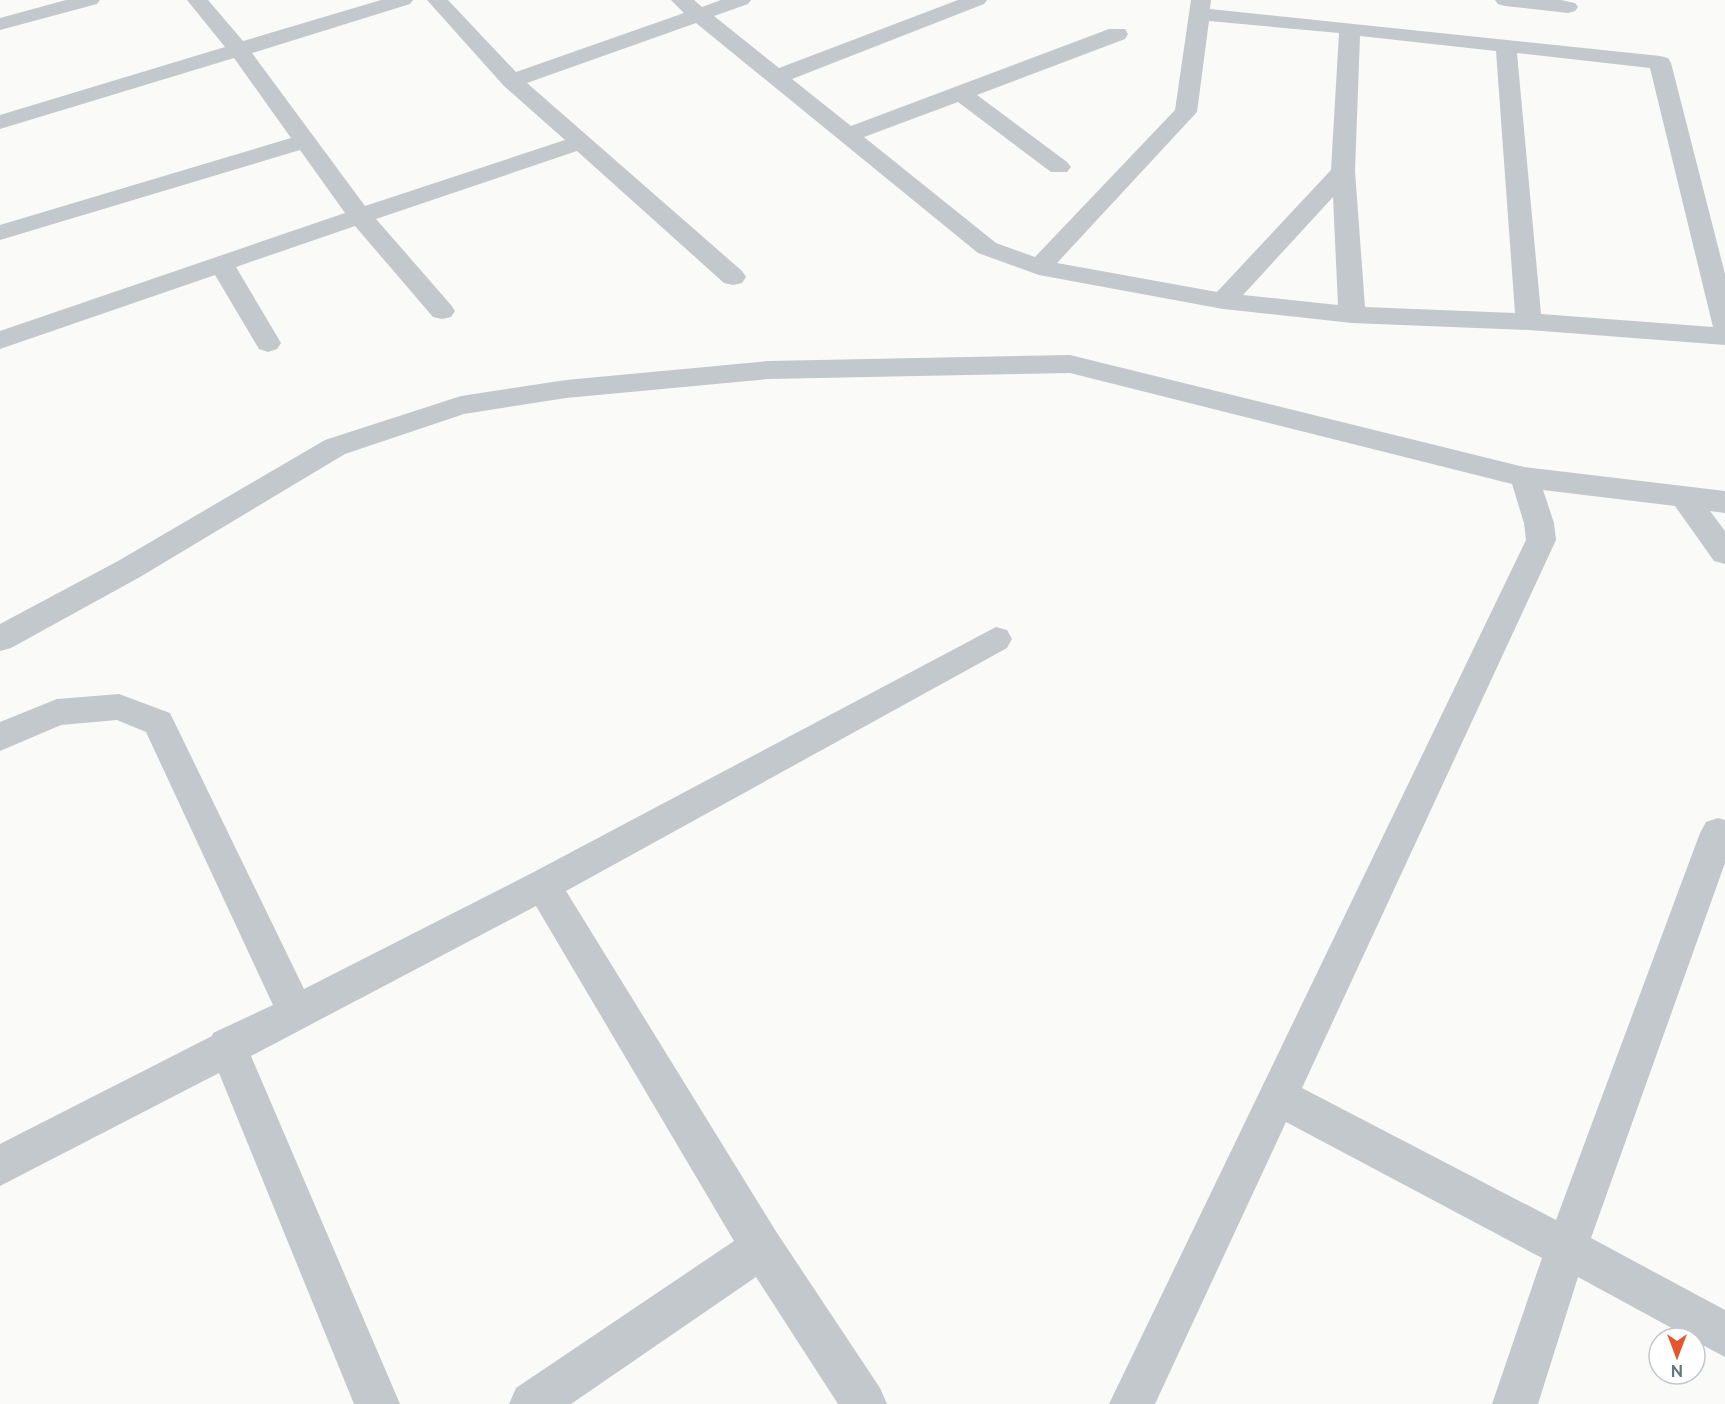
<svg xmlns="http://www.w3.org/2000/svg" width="1725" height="1404" font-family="Raleway,sans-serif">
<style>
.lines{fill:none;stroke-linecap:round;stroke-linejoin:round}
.minor{fill:#c3c8cc;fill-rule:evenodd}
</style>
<rect width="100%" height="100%" fill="#fafaf8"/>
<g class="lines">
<path class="minor" d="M 66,0 L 100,0 L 97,4 L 0,30 L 0,18 Z
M 187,0 L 208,0 L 243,41 L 381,0 L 413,0 L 410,4 L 252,53 L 365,206 L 565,140 L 504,86 L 427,0 L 448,0 L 516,72 L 684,13 L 671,0 L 694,0 L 702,7 L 721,0 L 751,0 L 748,4 L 714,16 L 779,68 L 958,0 L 987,0 L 984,4 L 792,79 L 851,126 L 1109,29 L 1125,29 L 1128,34 L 1125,39 L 977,95 L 1067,162 L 1071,167 L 1067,172 L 1051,172 L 958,102 L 864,137 L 996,243 L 1035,257 L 1175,110 L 1191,0 L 1211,0 L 1210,9 L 1660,56 L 1668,58 L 1671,63 L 1725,274 L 1725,345 L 1529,330 L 1352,323 L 1223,309 L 1039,275 L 978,253 L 696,23 L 527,83 L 742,271 L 746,277 L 742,283 L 733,285 L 724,283 L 577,151 L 376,219 L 451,305 L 455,311 L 451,317 L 442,319 L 433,317 L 355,226 L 236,267 L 281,343 L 277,349 L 268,352 L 259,349 L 215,275 L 0,349 L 0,331 L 345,213 L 300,150 L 0,240 L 0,225 L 291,138 L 234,58 L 0,129 L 0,115 L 225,47 ZM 1209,21 L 1339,33 L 1331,170 L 1217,292 L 1057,263 L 1197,112 ZM 1360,36 L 1496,51 L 1515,313 L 1365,307 L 1355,171 ZM 1517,53 L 1650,68 L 1713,327 L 1541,314 ZM 1333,197 L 1338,305 L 1243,295 Z
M 1495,0 L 1561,0 L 1575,3 L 1578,7 L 1575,11 L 1568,13 L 1505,6 L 1498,4 Z
M 1070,355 L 1524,467 L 1725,491 L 1725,513 L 1710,511 L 1725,531 L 1725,564 L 1714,561 L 1675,506 L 1543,490 L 1554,523 L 1556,540 L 1302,1088 L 1556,1220 L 1700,833 L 1706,822 L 1718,818 L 1725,820 L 1725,863 L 1591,1238 L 1725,1310 L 1725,1357 L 1695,1341 L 1695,1338 L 1690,1338 L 1578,1277 L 1538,1404 L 1492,1404 L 1542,1258 L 1286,1122 L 1155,1404 L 1109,1404 L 1526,540 L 1524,523 L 1512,484 L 1070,373 L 768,379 L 566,398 L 464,414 L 345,454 L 140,577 L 11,648 L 0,651 L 0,624 L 118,561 L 325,440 L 461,396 L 566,380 L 768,361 Z
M 996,627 L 1007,630 L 1012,639 L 1007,648 L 566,891 L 777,1233 L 880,1388 L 887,1404 L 838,1404 L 756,1277 L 571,1404 L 509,1404 L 516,1388 L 734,1241 L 536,906 L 251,1056 L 400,1404 L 354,1404 L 219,1073 L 0,1186 L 0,1144 L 212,1036 L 213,1033 L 273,1005 L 146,732 L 117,720 L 61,725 L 0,751 L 0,722 L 57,699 L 119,694 L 170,713 L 304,989 L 530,874 Z"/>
</g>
<g transform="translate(1677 1356) rotate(180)"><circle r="28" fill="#ffffff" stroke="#c1c8cd" stroke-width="1.5"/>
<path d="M0-4.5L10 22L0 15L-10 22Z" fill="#e4572e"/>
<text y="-9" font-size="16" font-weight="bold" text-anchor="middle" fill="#657683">N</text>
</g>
</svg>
